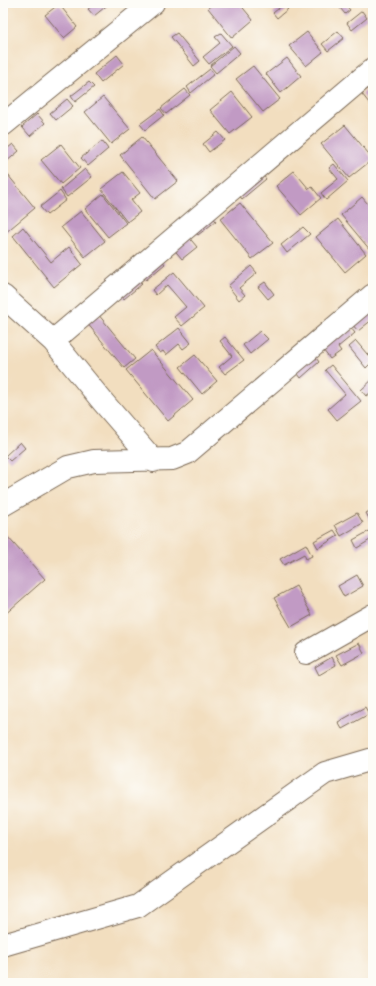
<svg xmlns="http://www.w3.org/2000/svg" width="376" height="986" font-family="'EB Garamond',serif">
<style>
.building{fill:#c19ac4}
.lines{fill:none;stroke-linecap:round;stroke-linejoin:round}
.street-casing{stroke:#7b6956;stroke-width:24}
.street{stroke:#fff;stroke-width:22}
</style>
<rect width="100%" height="100%" fill="#fdfcf7"/>
<filter id="ink" filterUnits="userSpaceOnUse"><feTurbulence type="fractalNoise" baseFrequency=".025" numOctaves="2"/><feDisplacementMap in="SourceGraphic" scale="8" xChannelSelector="R" yChannelSelector="G"/><feConvolveMatrix kernelMatrix="1 2 1 2 8 2 1 2 1" color-interpolation-filters="sRGB"/></filter>
<filter id="wash" filterUnits="userSpaceOnUse"><feTurbulence type="fractalNoise" baseFrequency=".012" numOctaves="4" result="noise"/><feDisplacementMap in="SourceGraphic" scale="16" xChannelSelector="R" yChannelSelector="G"/><feGaussianBlur stdDeviation="0.9" result="paint"/><feColorMatrix in="noise" values="0 0 0 0 0 0 0 0 0 0 0 0 0 0 0 0 0 1.4 0 .05"/><feComposite in="paint" operator="in"/></filter>
<g filter="url(#wash)">
<rect width="100%" height="100%" fill="#f2debf"/>
<g id="blocks">
<path class="building" d="M 96,3 L 110,3 L 94,16 L 88,9 Z
M 214,3 L 239,3 L 253,20 L 232,38 L 208,8 Z
M 336,3 L 344,3 L 350,10 L 345,14 Z
M 59,4 L 77,27 L 64,38 L 45,15 Z
M 284,4 L 288,9 L 277,18 L 273,13 Z
M 362,11 L 367,18 L 352,30 L 347,23 Z
M 338,31 L 344,38 L 328,51 L 322,44 Z
M 307,32 L 323,52 L 306,66 L 289,46 Z
M 177,33 L 200,61 L 194,66 L 171,37 Z
M 221,33 L 232,46 L 209,64 L 203,57 L 220,43 L 215,37 Z
M 234,46 L 240,53 L 216,73 L 210,66 Z
M 117,55 L 124,64 L 101,83 L 94,74 Z
M 287,58 L 301,76 L 281,93 L 266,74 Z
M 253,66 L 280,99 L 263,112 L 236,79 Z
M 210,69 L 214,74 L 191,93 L 187,87 Z
M 89,82 L 94,87 L 75,102 L 71,96 Z
M 373,84 L 373,108 L 362,94 Z
M 185,89 L 190,95 L 166,114 L 161,108 Z
M 232,92 L 252,117 L 230,134 L 210,110 Z
M 103,97 L 130,129 L 111,144 L 85,112 Z
M 67,99 L 73,106 L 56,120 L 50,113 Z
M 160,109 L 164,115 L 145,130 L 140,124 Z
M 37,114 L 45,123 L 30,136 L 22,127 Z
M 345,125 L 373,159 L 349,178 L 321,144 Z
M 218,132 L 225,140 L 209,152 L 203,144 Z
M 142,137 L 178,181 L 155,199 L 120,155 Z
M 102,141 L 108,149 L 88,166 L 81,158 Z
M 13,144 L 19,151 L 6,162 L 3,158 L 3,152 Z
M 61,144 L 80,168 L 61,184 L 41,160 Z
M 334,164 L 348,181 L 326,200 L 321,193 L 338,179 L 329,168 Z
M 3,169 L 35,208 L 5,233 L 3,231 Z
M 85,169 L 92,177 L 67,197 L 61,189 Z
M 258,169 L 266,179 L 242,199 L 234,189 Z
M 294,171 L 309,189 L 312,187 L 321,198 L 301,215 L 276,186 Z
M 123,172 L 140,193 L 131,200 L 140,212 L 127,222 L 101,189 Z
M 60,191 L 66,200 L 47,215 L 40,207 Z
M 103,194 L 126,223 L 108,237 L 85,209 Z
M 362,197 L 373,210 L 373,249 L 371,251 L 341,215 Z
M 240,203 L 273,243 L 252,259 L 220,219 Z
M 81,211 L 105,241 L 85,257 L 61,227 Z
M 210,214 L 216,221 L 198,235 L 193,228 Z
M 338,219 L 366,254 L 345,272 L 316,237 Z
M 23,227 L 51,262 L 69,247 L 82,264 L 54,287 L 13,236 Z
M 303,227 L 310,234 L 287,253 L 281,245 Z
M 187,235 L 197,247 L 182,259 L 172,247 Z
M 160,258 L 165,264 L 146,280 L 141,274 Z
M 251,266 L 257,273 L 239,288 L 245,295 L 239,300 L 228,286 Z
M 174,272 L 204,308 L 182,326 L 174,317 L 186,307 L 167,285 L 156,295 L 152,290 Z
M 136,276 L 142,284 L 124,299 L 118,291 Z
M 265,282 L 274,294 L 268,299 L 258,287 Z
M 93,308 L 135,359 L 124,368 L 82,317 Z
M 373,309 L 373,319 L 358,331 L 351,323 Z
M 347,323 L 355,333 L 338,347 L 341,351 L 330,359 L 320,346 Z
M 179,328 L 191,343 L 183,349 L 179,344 L 166,355 L 163,351 L 160,353 L 155,347 Z
M 260,331 L 268,339 L 250,354 L 243,345 Z
M 225,337 L 244,360 L 225,374 L 219,367 L 232,356 L 220,341 Z
M 356,341 L 373,361 L 366,368 L 349,347 Z
M 151,350 L 193,400 L 168,421 L 126,370 Z
M 195,355 L 217,381 L 202,394 L 180,367 Z
M 314,355 L 319,362 L 301,378 L 295,370 Z
M 331,365 L 361,401 L 337,420 L 328,409 L 345,394 L 325,370 Z
M 373,379 L 373,391 L 366,396 L 361,390 Z
M 20,442 L 25,448 L 10,461 L 5,456 Z
M 373,509 L 373,521 L 371,522 L 366,513 Z
M 357,513 L 363,523 L 341,536 L 335,525 Z
M 373,529 L 373,545 L 370,540 L 357,548 L 353,540 Z
M 334,530 L 338,536 L 318,548 L 314,541 Z
M 6,535 L 45,579 L 3,616 L 3,537 Z
M 306,544 L 312,556 L 306,559 L 304,554 L 284,565 L 280,559 Z
M 357,575 L 363,586 L 344,597 L 338,586 Z
M 296,586 L 312,615 L 291,627 L 274,598 Z
M 359,643 L 364,653 L 342,665 L 336,655 Z
M 332,657 L 336,665 L 319,675 L 315,667 Z
M 365,707 L 369,714 L 342,729 L 338,722 Z"/>
</g>
</g>
<g filter="url(#ink)">
<use href="#blocks" fill-opacity="0" stroke="#7b6956" stroke-width="1"/>
<g class="lines">
<g class="street-casing">
<path id="street" d="M 3,125 L 153,3
M 3,296 L 53,341 L 103,402 L 154,461
M 53,341 L 373,69
M 3,505 L 68,467 L 94,461 L 172,459 L 187,453 L 373,295
M 306,653 L 373,615
M 3,945 L 138,906 L 325,773 L 373,759"/>
</g>
<use href="#street" class="street"/>
</g>
</g>
<rect width="376" height="986" fill="none" stroke="#fdfcf7" stroke-width="16"/>
</svg>
